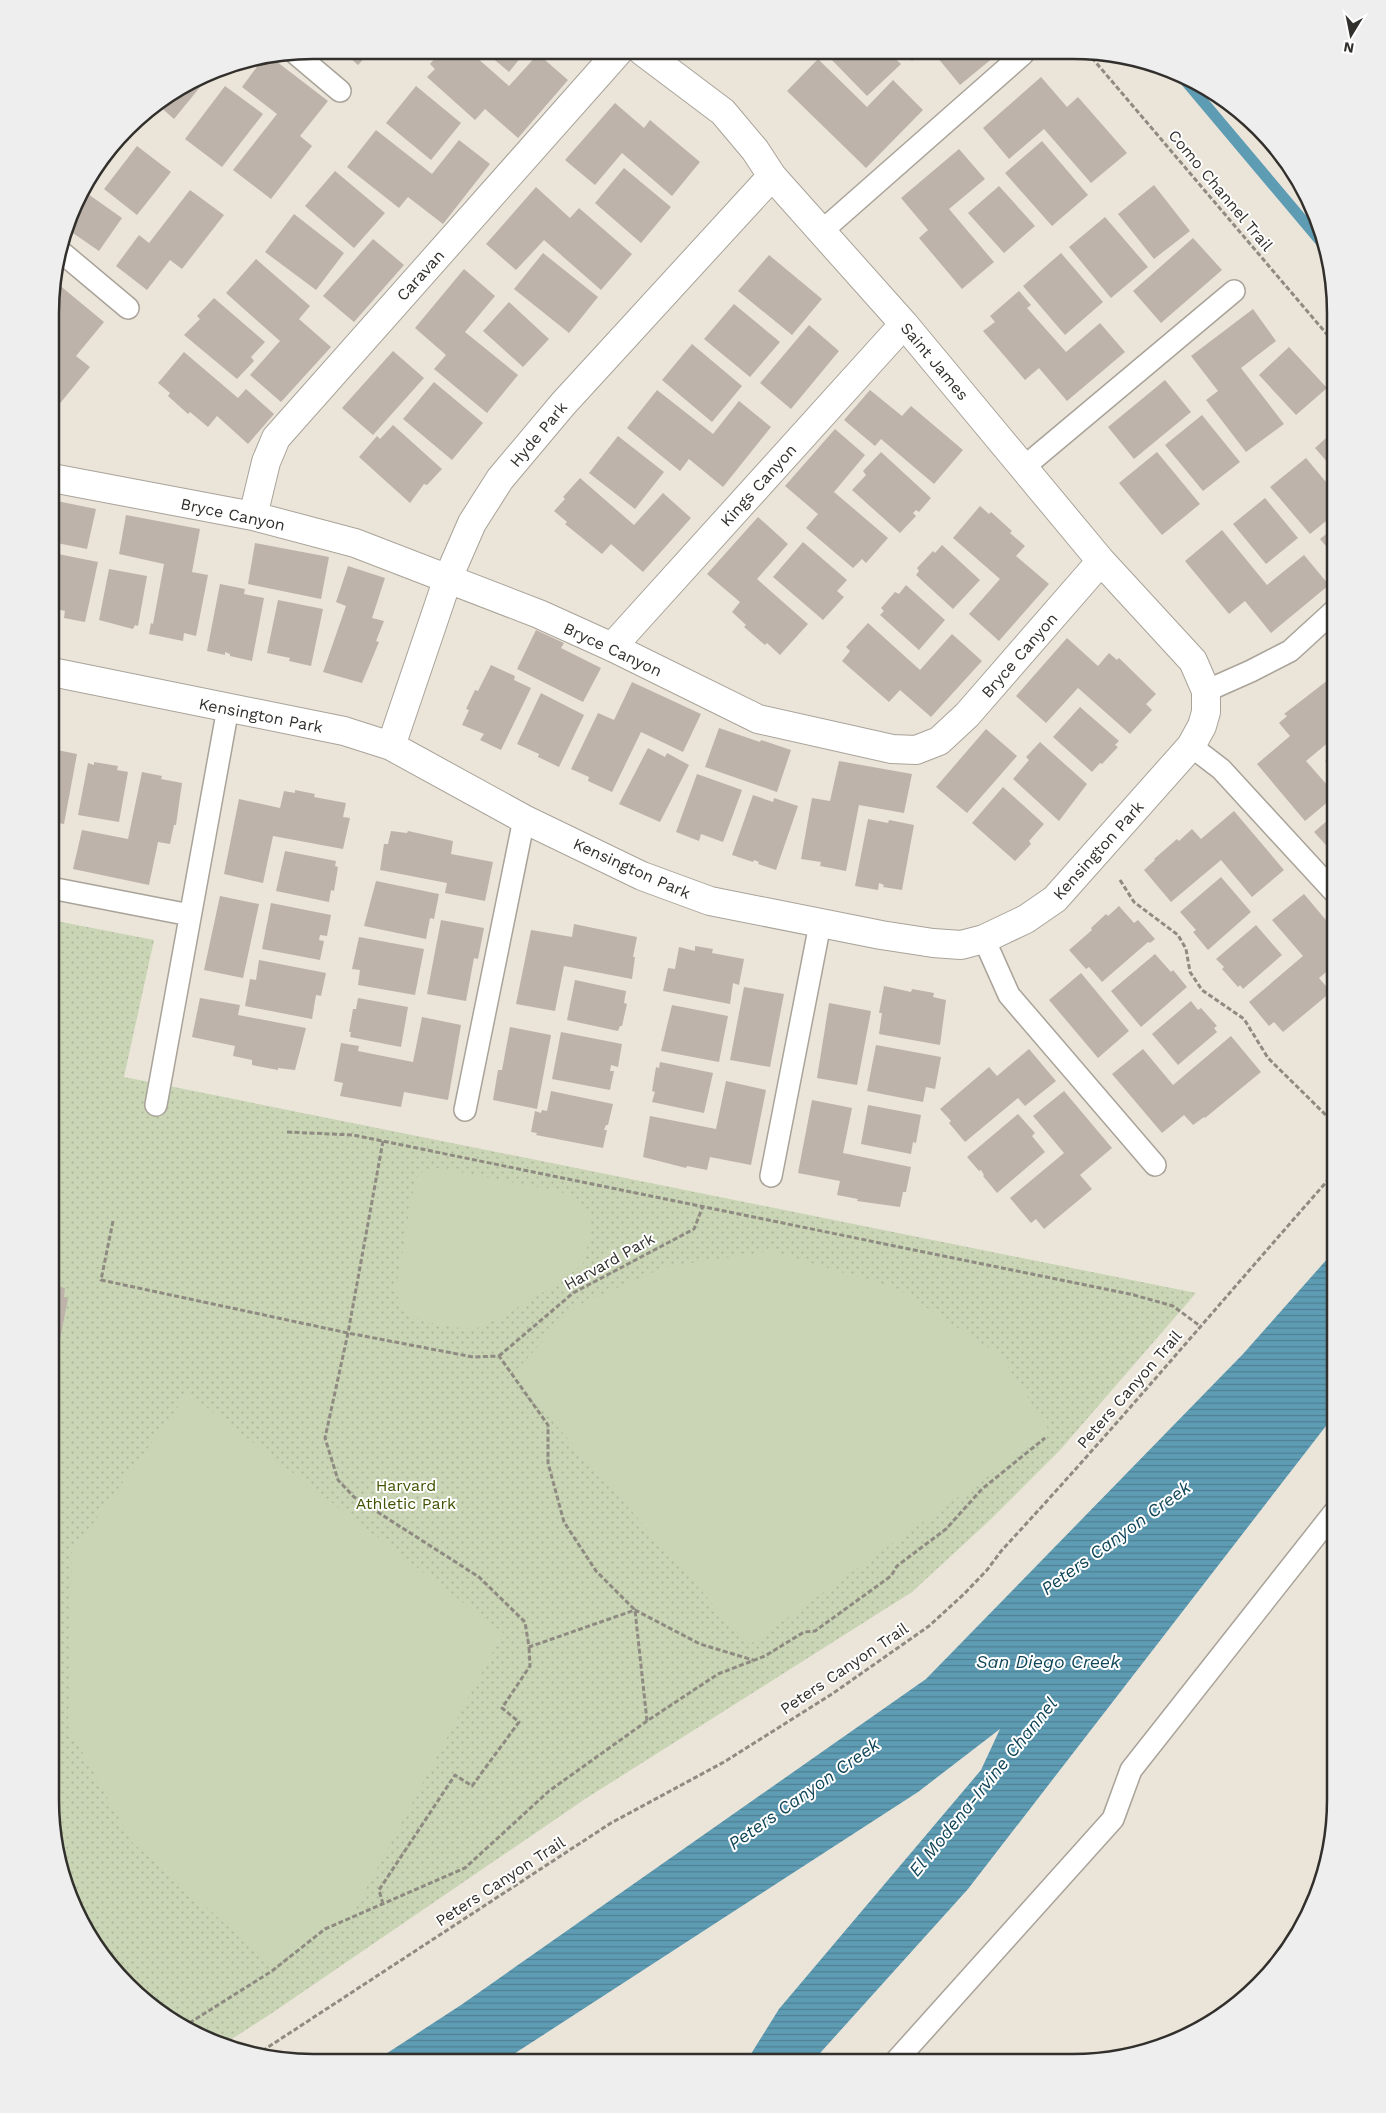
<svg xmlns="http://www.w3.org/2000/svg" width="1386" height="2113" font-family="'Work Sans',sans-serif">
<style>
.green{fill:url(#green-dots)}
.pitch{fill:#c9d5b4}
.water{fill:url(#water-rules)}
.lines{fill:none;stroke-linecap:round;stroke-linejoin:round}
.stream{stroke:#5e9cb4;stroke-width:11}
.building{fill:#beb3ab}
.service-casing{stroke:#a9a399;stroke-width:24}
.minor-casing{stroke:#a9a399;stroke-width:30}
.path{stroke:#8f8b83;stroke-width:3;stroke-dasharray:5 2.5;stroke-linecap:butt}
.service{stroke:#fff;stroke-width:21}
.minor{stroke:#fff;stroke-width:28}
.labels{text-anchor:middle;stroke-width:4;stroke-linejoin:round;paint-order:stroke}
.street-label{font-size:16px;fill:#32302c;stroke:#fff}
.park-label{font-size:16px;fill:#3f5300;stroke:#fff}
.water-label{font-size:18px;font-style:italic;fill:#114658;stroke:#fff}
.rim{fill:none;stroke:#32302c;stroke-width:2.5}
</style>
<defs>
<pattern id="green-dots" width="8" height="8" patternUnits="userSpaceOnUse" patternTransform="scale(1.25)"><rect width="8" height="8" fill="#c9d5b4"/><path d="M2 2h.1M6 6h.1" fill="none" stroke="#adb79b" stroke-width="1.8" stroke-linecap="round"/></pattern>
<pattern id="water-rules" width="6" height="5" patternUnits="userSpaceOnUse" patternTransform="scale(1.25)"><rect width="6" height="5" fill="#5e9cb4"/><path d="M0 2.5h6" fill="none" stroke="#4e8093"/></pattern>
</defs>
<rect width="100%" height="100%" fill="#eae4d9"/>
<path class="green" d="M 51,920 L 154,940 L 124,1077 L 1196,1293 L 1060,1450 L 992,1518 L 912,1592 L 585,1799 L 272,2013 L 221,2046 L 212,2043 L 153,2009 L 104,1961 L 70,1901 L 50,1801 Z"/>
<path class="pitch" d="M 430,1168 L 441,1168 L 565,1193 C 590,1205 594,1217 588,1245 C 586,1250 586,1259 583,1263 C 573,1276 492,1325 476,1328 C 465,1330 454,1327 442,1325 C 419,1320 400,1317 396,1289 L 415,1179 L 422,1172 Z
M 771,1251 L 898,1289 L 1001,1356 L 1050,1432 L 749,1645 L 512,1375 L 574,1307 L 665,1267 Z
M 188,1393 L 503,1633 L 349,1921 L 272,1965 L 132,1842 L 68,1726 L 72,1552 Z"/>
<path class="water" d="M 1336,1249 L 1336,1413 L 968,1889 L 812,2062 L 746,2062 L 779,2009 L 981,1770 L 1000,1729 L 918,1792 L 503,2061 L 375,2061 L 461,2005 L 926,1679 L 1243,1354 Z"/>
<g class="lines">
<path class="stream" d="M 1178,72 L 1322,243"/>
</g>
<path class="building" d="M 341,50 L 372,50 L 358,65 Z
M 442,50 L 468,50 L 509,86 L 538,54 L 568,80 L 518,138 L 485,109 L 475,120 L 427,77 L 435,69 L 430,64 Z
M 483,50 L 526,51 L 509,72 Z
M 749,51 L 763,51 L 756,58 Z
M 830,51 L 888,52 L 901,64 L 867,96 L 827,55 Z
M 904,52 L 922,52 L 912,61 Z
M 933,52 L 1000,52 L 960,85 Z
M 272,58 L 328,101 L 300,136 L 312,146 L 271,199 L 233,170 L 277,114 L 242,87 L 262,60 Z
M 818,59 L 867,107 L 893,80 L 923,110 L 866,168 L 787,91 Z
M 214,70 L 174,119 L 157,104 L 212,70 Z
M 1041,77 L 1067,107 L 1078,97 L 1127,153 L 1091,183 L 1044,129 L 1009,159 L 983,128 Z
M 225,86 L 263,114 L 222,167 L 185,139 Z
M 416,86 L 461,123 L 431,160 L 386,123 Z
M 615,103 L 644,128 L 650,120 L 700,162 L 672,196 L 622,153 L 595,185 L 565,160 Z
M 128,130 L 131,132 L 88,194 L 122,218 L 99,251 L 67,229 L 77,196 Z
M 376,130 L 432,174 L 459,140 L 490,164 L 443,224 L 408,197 L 399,208 L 347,167 Z
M 1042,141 L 1088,195 L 1052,226 L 1005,173 Z
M 137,146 L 171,172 L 137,215 L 104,189 Z
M 959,149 L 985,179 L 949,209 L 994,262 L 962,289 L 919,238 L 928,230 L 901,198 Z
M 624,168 L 671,207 L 641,243 L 595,203 Z
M 335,171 L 385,213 L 354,248 L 305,206 Z
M 1154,185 L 1190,231 L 1154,259 L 1118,214 Z
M 999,186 L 1035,226 L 1004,253 L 968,213 Z
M 536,187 L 570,218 L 579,208 L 632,254 L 601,290 L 544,240 L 516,270 L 486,244 Z
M 190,190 L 224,215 L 182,269 L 170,260 L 147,290 L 116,266 L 139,235 L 149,243 Z
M 294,214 L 344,253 L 316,290 L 265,252 Z
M 1105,217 L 1148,267 L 1111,298 L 1069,247 Z
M 1193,238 L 1222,270 L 1161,323 L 1133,291 Z
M 373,239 L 404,265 L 354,322 L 323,296 Z
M 543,253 L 598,297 L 569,333 L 514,289 Z
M 1061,253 L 1103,302 L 1065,335 L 1023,286 Z
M 769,255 L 822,299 L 792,335 L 738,291 Z
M 256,259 L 310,306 L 299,319 L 331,347 L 281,402 L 250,375 L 280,341 L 226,293 Z
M 464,269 L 495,296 L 465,332 L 518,375 L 487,413 L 434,369 L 446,355 L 415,328 Z
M 52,279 L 104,322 L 76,356 L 90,367 L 52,413 L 52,342 L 58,335 L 52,331 Z
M 1019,291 L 1031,305 L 1027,308 L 1066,352 L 1100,323 L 1125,352 L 1067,401 L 1039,368 L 1025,380 L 983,331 L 995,322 L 990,316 Z
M 214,298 L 265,342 L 251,357 L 254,361 L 237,379 L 184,335 L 200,319 L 197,316 Z
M 509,302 L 549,339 L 523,367 L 483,331 Z
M 734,304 L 780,342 L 750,377 L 704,339 Z
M 1253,309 L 1276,341 L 1241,368 L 1284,424 L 1246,452 L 1206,400 L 1218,391 L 1191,356 Z
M 809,325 L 839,351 L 791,409 L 760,383 Z
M 692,344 L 742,386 L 712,422 L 662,380 Z
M 1289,347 L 1327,388 L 1296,415 L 1259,375 Z
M 393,351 L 424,378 L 373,435 L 342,408 Z
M 184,352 L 238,398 L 246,389 L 274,414 L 248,444 L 217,416 L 208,427 L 190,412 L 188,414 L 168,396 L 170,393 L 158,383 Z
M 1165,380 L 1191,412 L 1134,459 L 1108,427 Z
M 434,382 L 483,423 L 452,460 L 403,419 Z
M 657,390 L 713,434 L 739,401 L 771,427 L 723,487 L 689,459 L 680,471 L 627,428 Z
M 870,390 L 902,416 L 911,406 L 963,450 L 934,484 L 881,439 L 875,446 L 844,420 Z
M 1202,415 L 1240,462 L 1203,491 L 1165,445 Z
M 393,425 L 442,469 L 427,485 L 424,484 L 410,503 L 359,457 L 377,436 L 380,439 Z
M 835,429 L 865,455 L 834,492 L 888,538 L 866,563 L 862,559 L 853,568 L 806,528 L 818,514 L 785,486 Z
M 1336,429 L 1336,472 L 1315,448 Z
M 618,436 L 664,472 L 635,509 L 589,473 Z
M 881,452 L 931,498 L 919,512 L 916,510 L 913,513 L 916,516 L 900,533 L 852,490 L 866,475 L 863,471 Z
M 1157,452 L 1200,504 L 1162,535 L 1119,483 Z
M 1306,458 L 1336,494 L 1336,513 L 1310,534 L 1270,487 Z
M 580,478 L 634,525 L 663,493 L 691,518 L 643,572 L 611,544 L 602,554 L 565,524 L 567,522 L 554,511 L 565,499 L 563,497 Z
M 1265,498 L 1298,538 L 1266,564 L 1233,524 Z
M 52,500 L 96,509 L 87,549 L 52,542 Z
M 980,506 L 989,514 L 991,512 L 1012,531 L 1010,533 L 1025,546 L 1016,556 L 1049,584 L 999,641 L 969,614 L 1000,579 L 953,538 Z
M 126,515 L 200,529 L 192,572 L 208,575 L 196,636 L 184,633 L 183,641 L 149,634 L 151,623 L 153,624 L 164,564 L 119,554 Z
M 758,517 L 788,544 L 757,579 L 808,624 L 780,655 L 767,643 L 765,645 L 744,627 L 746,625 L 732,612 L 740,602 L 707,574 Z
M 1336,526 L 1336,558 L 1320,539 Z
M 1222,530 L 1267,585 L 1304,555 L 1329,585 L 1271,633 L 1245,601 L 1229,614 L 1185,561 Z
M 803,542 L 847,580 L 837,591 L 844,597 L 823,620 L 773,577 Z
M 255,543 L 329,557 L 321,599 L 248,584 Z
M 942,545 L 980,580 L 953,609 L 916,575 L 919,571 L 917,568 L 933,551 L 935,553 Z
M 53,553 L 98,562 L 85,622 L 64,618 L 65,611 L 52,608 Z
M 348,566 L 385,578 L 372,618 L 384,621 L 376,641 L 379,642 L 362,683 L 323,672 L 346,606 L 336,602 Z
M 109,569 L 147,576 L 138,626 L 135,625 L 133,629 L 99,620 Z
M 220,584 L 245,589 L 244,594 L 264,598 L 252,661 L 230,656 L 230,654 L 225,652 L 225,655 L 207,651 Z
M 906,585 L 945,620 L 919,650 L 880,615 L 884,611 L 881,608 L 895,592 L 899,594 Z
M 278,600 L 323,609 L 311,666 L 289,661 L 290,658 L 267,653 Z
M 868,623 L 920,670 L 952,634 L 982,661 L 931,717 L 900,690 L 889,702 L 842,661 L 850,651 L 846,647 Z
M 536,630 L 564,643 L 561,648 L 601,668 L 583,702 L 517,669 Z
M 1067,638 L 1098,666 L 1109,653 L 1117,660 L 1119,658 L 1156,694 L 1146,704 L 1152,710 L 1130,734 L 1078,688 L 1046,723 L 1016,696 Z
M 491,665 L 515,676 L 514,680 L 531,688 L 501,750 L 480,740 L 484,734 L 462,725 L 469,710 L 466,709 L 475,690 L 478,691 Z
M 1328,680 L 1336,689 L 1336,736 L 1306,761 L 1336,795 L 1305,821 L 1257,764 L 1290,736 L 1279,723 L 1287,716 L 1284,714 Z
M 632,682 L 701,714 L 683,752 L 641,732 L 612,792 L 588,781 L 589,777 L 571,769 L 598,713 L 614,720 Z
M 541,693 L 584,715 L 559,767 L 538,757 L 539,754 L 517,744 Z
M 1080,707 L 1119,741 L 1115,745 L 1118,747 L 1102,764 L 1100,763 L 1092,772 L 1053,737 Z
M 719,728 L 760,742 L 761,740 L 791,750 L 777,792 L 705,767 Z
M 986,729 L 1017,756 L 967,813 L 936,787 Z
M 1040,742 L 1087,784 L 1059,821 L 1013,779 L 1029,760 L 1026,757 Z
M 648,748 L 665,757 L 667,753 L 689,765 L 660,822 L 619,804 Z
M 52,749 L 77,754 L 64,824 L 51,822 Z
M 1336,752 L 1336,775 L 1325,761 Z
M 839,761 L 912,774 L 904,813 L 859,805 L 846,871 L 820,866 L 821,862 L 801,859 L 812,798 L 830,801 Z
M 94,762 L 118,766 L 117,770 L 128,772 L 119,822 L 78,815 L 88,763 L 94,765 Z
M 142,772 L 162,776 L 161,779 L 182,783 L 176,825 L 174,825 L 170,844 L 158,842 L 149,885 L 73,869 L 82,830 L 128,839 Z
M 697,774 L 742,790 L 723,842 L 701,834 L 699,841 L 676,832 Z
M 1003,787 L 1044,824 L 1029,841 L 1031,844 L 1015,861 L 972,823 Z
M 295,790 L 315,794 L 314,797 L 346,803 L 343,817 L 350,818 L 343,849 L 273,836 L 263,883 L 224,874 L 239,799 L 280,808 L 284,791 L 295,793 Z
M 753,795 L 773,802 L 774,798 L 798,806 L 776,870 L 758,864 L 759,862 L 754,860 L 753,862 L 732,855 Z
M 1234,811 L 1284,870 L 1252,897 L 1221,860 L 1171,902 L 1144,870 L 1155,860 L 1154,859 L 1177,839 L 1179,841 L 1192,829 L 1201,839 Z
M 1336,813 L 1336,856 L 1314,832 Z
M 868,819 L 888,823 L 889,820 L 914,825 L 902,890 L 883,887 L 884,885 L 879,883 L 878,890 L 855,886 Z
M 391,831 L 407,833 L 408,831 L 453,841 L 451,854 L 493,862 L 485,901 L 445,893 L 447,883 L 380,870 L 384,844 L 388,844 Z
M 285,851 L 336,861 L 335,866 L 338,867 L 334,891 L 331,890 L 329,902 L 276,891 Z
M 1221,877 L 1251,912 L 1208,950 L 1193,932 L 1196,930 L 1180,912 Z
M 376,881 L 439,894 L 434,919 L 430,918 L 426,939 L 364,926 Z
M 1304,894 L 1336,932 L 1336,964 L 1319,978 L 1331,992 L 1283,1032 L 1274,1022 L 1269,1026 L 1249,1002 L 1303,956 L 1272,920 Z
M 220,896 L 259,904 L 243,978 L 204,970 Z
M 271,903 L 331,915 L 327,936 L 320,935 L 319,940 L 324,941 L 320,960 L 262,949 Z
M 1119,906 L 1134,923 L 1138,920 L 1155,939 L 1150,943 L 1148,942 L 1102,982 L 1089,967 L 1086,969 L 1069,950 L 1092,930 L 1091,928 L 1106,914 L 1108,916 Z
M 441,920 L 484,928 L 478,959 L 474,958 L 466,1001 L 427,994 Z
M 574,924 L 637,937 L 633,957 L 635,957 L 632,979 L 564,966 L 555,1011 L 516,1004 L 531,930 L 572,937 Z
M 1256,925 L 1282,955 L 1243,989 L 1240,985 L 1238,987 L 1222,969 L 1224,967 L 1216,959 Z
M 359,937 L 424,949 L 415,995 L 358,985 L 360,970 L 352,969 Z
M 695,946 L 713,949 L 712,953 L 744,959 L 739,985 L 733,983 L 730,1004 L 663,991 L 668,968 L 675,969 L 679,947 L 695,951 Z
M 1155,954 L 1171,972 L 1173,970 L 1187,987 L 1141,1027 L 1111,991 Z
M 259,960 L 326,973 L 321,996 L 316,995 L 312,1019 L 245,1006 L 250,979 L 256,980 Z
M 1081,973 L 1129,1031 L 1098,1058 L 1049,1000 Z
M 575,980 L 626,991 L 624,1003 L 627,1004 L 622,1026 L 620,1026 L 618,1031 L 567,1020 Z
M 884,986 L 911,992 L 912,989 L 934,993 L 933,997 L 946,1000 L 940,1045 L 879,1034 L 882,1013 L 879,1013 Z
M 744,987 L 784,994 L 770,1067 L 730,1060 Z
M 200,998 L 240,1005 L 238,1015 L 306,1028 L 295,1070 L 278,1068 L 278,1070 L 252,1065 L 252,1060 L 233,1056 L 235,1046 L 192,1037 Z
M 358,998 L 408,1007 L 401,1047 L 350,1037 L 351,1032 L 349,1032 L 353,1009 L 356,1009 Z
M 1191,1001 L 1198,1010 L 1201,1008 L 1217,1026 L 1214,1028 L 1217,1032 L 1178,1065 L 1152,1034 Z
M 829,1003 L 871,1011 L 857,1085 L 817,1078 Z
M 672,1005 L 728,1016 L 719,1062 L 661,1051 Z
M 422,1017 L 461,1025 L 448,1100 L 404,1092 L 401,1107 L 340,1096 L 343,1083 L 334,1081 L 341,1043 L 359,1046 L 358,1051 L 413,1062 Z
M 510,1027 L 551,1035 L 537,1109 L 493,1100 L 498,1070 L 502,1070 Z
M 561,1032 L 622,1044 L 618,1067 L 611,1065 L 610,1071 L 614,1071 L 610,1090 L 552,1079 Z
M 1231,1036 L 1261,1072 L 1205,1118 L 1204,1117 L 1193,1125 L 1184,1115 L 1162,1133 L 1112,1074 L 1143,1049 L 1173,1085 Z
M 876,1045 L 941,1057 L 935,1089 L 926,1087 L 923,1102 L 867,1091 Z
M 1029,1049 L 1056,1081 L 1025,1106 L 1018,1098 L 965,1142 L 949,1123 L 951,1121 L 940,1109 L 989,1067 L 997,1076 Z
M 660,1062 L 713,1073 L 704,1113 L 652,1102 L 655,1092 L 652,1091 L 656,1067 L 659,1068 Z
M 726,1081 L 766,1090 L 751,1165 L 710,1157 L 707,1170 L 687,1166 L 686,1168 L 643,1157 L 650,1116 L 716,1129 Z
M 551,1091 L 613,1104 L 608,1125 L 606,1125 L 604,1130 L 607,1130 L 603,1148 L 536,1135 L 537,1133 L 531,1132 L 535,1111 L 541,1113 L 542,1110 L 547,1111 Z
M 1064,1091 L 1112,1148 L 1080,1175 L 1092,1189 L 1044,1229 L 1036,1219 L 1031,1223 L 1010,1198 L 1064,1153 L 1033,1116 Z
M 812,1100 L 852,1108 L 843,1153 L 911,1167 L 906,1192 L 903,1192 L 900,1207 L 857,1201 L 858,1199 L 837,1195 L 840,1181 L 798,1173 Z
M 868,1105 L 921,1115 L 916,1143 L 913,1142 L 911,1154 L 861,1144 Z
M 1018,1114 L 1035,1133 L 1032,1136 L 1045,1152 L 997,1193 L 983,1176 L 984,1175 L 981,1170 L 979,1171 L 967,1157 Z
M 51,1285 L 65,1288 L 64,1297 L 68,1298 L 52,1381 Z"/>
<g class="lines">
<g class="service-casing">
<path id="service" d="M 295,53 L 340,91
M 822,231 L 1023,54
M 60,251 L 128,308
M 1024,467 L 1234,291
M 1206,691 L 1251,671 L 1290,651 L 1336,609
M 1191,746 L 1221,769 L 1336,894
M 51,888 L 190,915
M 984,939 L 1009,995 L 1155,1165
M 156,1105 L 228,708
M 465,1110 L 524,819
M 771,1176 L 820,924
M 895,2062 L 1113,1819 L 1131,1770 L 1336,1510"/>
</g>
<g class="minor-casing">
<path id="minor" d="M 52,478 L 253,516 L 355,543 L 539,614 L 612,647 L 758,719 L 892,749 L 916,750 L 939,741 L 967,715 L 1101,561
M 253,516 L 266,462 L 276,438 L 619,51
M 612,647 L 904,324
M 52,672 L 344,731 L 391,746 L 524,819 L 642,876 L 710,901 L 881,935 L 933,943 L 961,945 L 984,939 L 1026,919 L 1055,899 L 1191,746 L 1202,726 L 1206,712 L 1206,691 L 1193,661 L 1101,561 L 904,324 L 772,176 L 755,150 L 723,112 L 642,51
M 391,746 L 448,578 L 472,523 L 500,479 L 563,404 L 772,176"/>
</g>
<path class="path" d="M 1087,52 L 1336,345
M 1120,880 L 1134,902 L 1178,935 L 1186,949 L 1190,972 L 1202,990 L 1244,1019 L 1268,1058 L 1336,1125
M 287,1132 L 353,1135 L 1134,1295 L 1173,1306 L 1200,1326
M 383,1141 L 348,1333 L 325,1438 L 338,1480 L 354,1497 L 479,1577 L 525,1622 L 529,1647 L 635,1610 L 700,1644 L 753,1660
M 113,1221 L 101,1280 L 348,1333 L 473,1357 L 499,1356 L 548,1425 L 548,1463 L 564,1522 L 596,1571 L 635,1610 L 647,1721
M 499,1356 L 573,1293 L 694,1229 L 703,1206
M 383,1904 L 379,1890 L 455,1775 L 472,1786 L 519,1722 L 502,1708 L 530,1666 L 529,1647
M 183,2027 L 272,1971 L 325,1929 L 465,1868 L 549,1791 L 647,1721 L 718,1674 L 765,1656 L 804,1632 L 815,1631 L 891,1576 L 897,1566 L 946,1529 L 982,1489 L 1045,1438
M 256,2055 L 611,1823 L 724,1762 L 832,1694 L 929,1626 L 964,1594 L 987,1570 L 1002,1550 C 1116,1427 1224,1298 1336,1171"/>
<use href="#service" class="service"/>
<use href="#minor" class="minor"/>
</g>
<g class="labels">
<g class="street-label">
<text transform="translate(1221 190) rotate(50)" y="6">Como Channel Trail</text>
<text transform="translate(420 275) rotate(-48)" y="6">Caravan</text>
<text transform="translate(935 361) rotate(50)" y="6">Saint James</text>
<text transform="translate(538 434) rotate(-50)" y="6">Hyde Park</text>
<text transform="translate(758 485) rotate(-48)" y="6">Kings Canyon</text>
<text transform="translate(233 514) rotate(12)" y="6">Bryce Canyon</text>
<text transform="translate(613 649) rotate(25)" y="6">Bryce Canyon</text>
<text transform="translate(1019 655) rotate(-49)" y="6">Bryce Canyon</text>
<text transform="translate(261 715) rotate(11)" y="6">Kensington Park</text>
<text transform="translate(1098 850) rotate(-48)" y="6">Kensington Park</text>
<text transform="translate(632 868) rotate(24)" y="6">Kensington Park</text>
<text transform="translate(609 1261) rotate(-29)" y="6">Harvard Park</text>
<text transform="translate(1129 1389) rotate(-49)" y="6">Peters Canyon Trail</text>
<text transform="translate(844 1668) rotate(-34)" y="6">Peters Canyon Trail</text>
<text transform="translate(500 1881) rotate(-33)" y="6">Peters Canyon Trail</text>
</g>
<g class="park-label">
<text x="406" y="1491">Harvard<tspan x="406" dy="18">Athletic Park</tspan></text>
</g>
<g class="water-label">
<text transform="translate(1116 1538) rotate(-36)" y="6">Peters Canyon Creek</text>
<text x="1048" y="1668">San Diego Creek</text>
<text transform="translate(983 1787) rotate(-51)" y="6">El Modena-Irvine Channel</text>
<text transform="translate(804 1794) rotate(-35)" y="6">Peters Canyon Creek</text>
</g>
</g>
<path d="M0 0H1386V2113H0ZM313 59H1073A254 254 0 0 1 1327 313V1800A254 254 0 0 1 1073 2054H313A254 254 0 0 1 59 1800V313A254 254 0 0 1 313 59Z" fill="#efeeee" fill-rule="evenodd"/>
<path class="rim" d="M313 59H1073A254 254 0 0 1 1327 313V1800A254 254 0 0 1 1073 2054H313A254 254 0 0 1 59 1800V313A254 254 0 0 1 313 59Z"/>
<g transform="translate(1351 35) rotate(190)" stroke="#ffffff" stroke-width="4" paint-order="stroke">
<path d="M0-4L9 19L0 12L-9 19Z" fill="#32302c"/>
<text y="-8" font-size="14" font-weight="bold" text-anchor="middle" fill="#32302c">N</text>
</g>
</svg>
